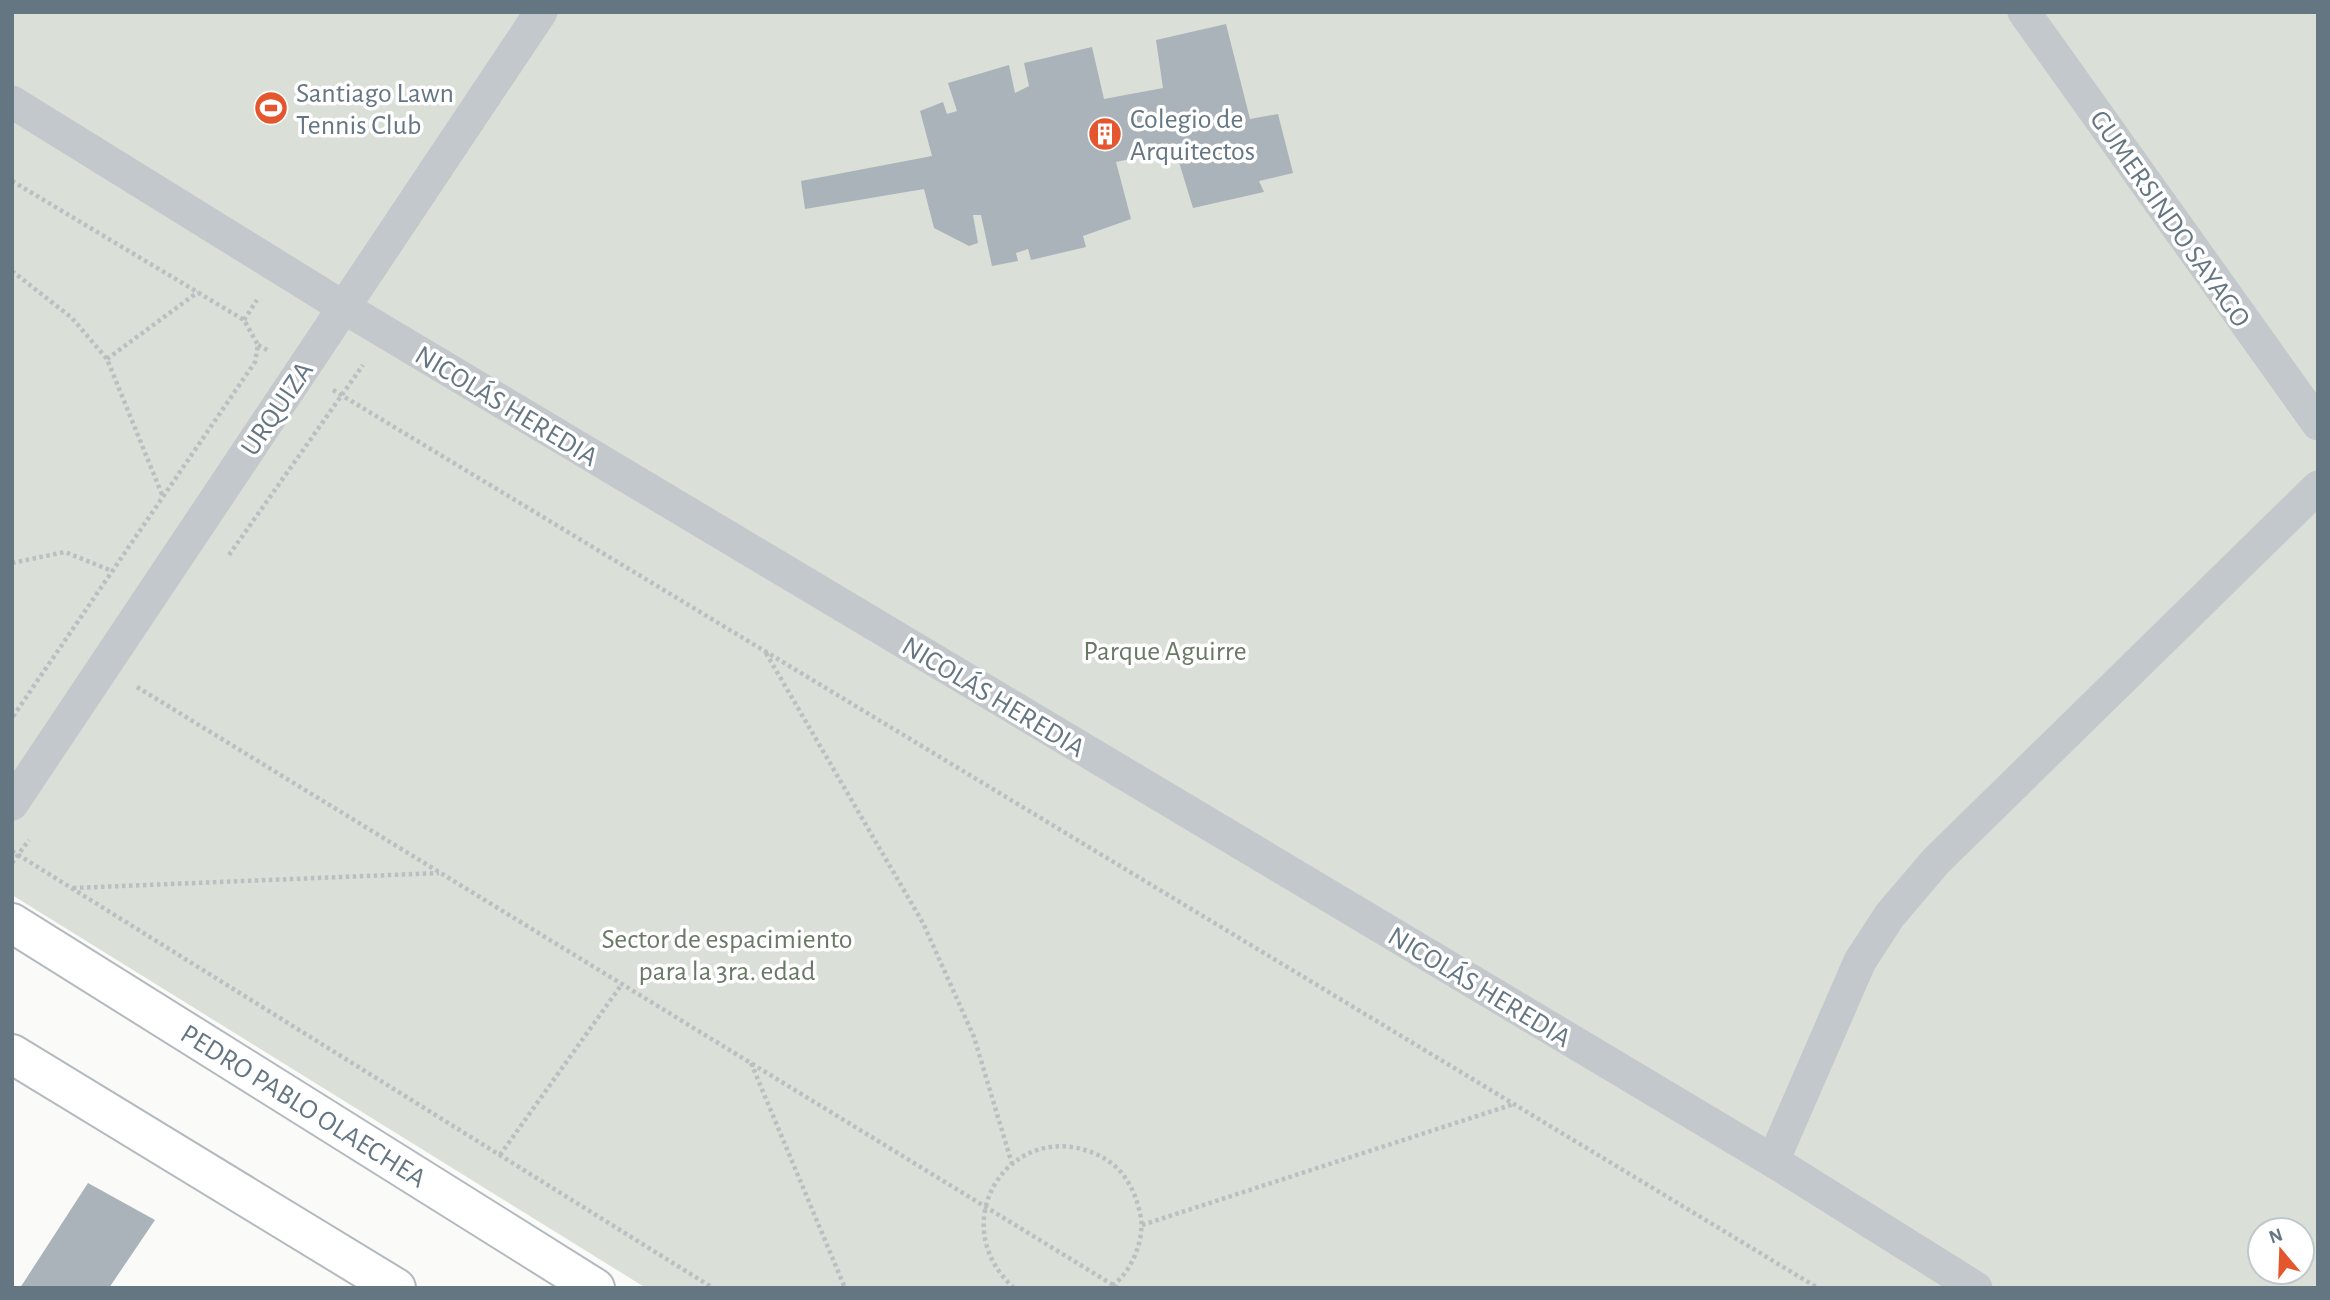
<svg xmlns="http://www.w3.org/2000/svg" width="2330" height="1300" font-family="'Alegreya Sans',sans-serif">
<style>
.green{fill:#dadfd7;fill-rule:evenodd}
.building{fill:#aab3b9}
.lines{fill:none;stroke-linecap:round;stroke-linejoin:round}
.secondary-casing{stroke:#b3babf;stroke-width:42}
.path{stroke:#bbbfc2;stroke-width:4.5;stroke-dasharray:3.5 3.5;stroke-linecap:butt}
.street{stroke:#c3c8cc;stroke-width:33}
.secondary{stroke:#fff;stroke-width:38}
.labels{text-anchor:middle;stroke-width:7;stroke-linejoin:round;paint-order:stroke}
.poi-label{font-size:28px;fill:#657683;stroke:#fff;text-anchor:start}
.street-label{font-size:28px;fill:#657683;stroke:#fff}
.park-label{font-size:28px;fill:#687a64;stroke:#fff}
</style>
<rect width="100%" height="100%" fill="#fafaf8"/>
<path class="green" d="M 12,12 L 2318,12 L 2318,1288 L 646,1288 L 12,895 ZM 2260,1230 L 2302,1230 L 2302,1272 L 2260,1272 Z"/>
<path class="building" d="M 1226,24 L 1250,119 L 1278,114 L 1293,173 L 1259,181 L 1264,192 L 1193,208 L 1175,149 L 1116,162 L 1131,219 L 1083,236 L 1086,247 L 1031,260 L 1028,249 L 1016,253 L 1018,261 L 992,266 L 981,215 L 973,215 L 978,243 L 969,246 L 934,228 L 924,189 L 805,209 L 801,181 L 932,156 L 920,111 L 943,102 L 947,114 L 957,111 L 948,83 L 1009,65 L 1015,93 L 1029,86 L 1024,63 L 1092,47 L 1104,99 L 1163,88 L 1156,40 Z
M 88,1183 L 155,1220 L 109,1288 L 20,1288 Z"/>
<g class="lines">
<g class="secondary-casing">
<path id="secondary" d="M 12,923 L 595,1288
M 12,1054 L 396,1288"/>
</g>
<path class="path" d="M 12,181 L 244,320 L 258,345 L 255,362 L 12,718
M 12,271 L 72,318 L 107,359 L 163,497
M 244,320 L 257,300
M 258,345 L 269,351
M 107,359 L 198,292
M 333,390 L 1818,1288
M 229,555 L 363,365
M 12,563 L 65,552 L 112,571
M 766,653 L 923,923 L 974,1037 L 1012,1164
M 137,687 L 1118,1288
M 12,851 L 713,1288
M 12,863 L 29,840
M 73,888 L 439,873
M 751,1063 L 845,1288
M 500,1155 L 622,984
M 1142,1225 L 1514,1104
M 1014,1288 C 941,1222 1012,1115 1098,1155 C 1124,1167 1136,1191 1141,1218 C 1144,1243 1130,1275 1109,1288"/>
<path class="street" d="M 2024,12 L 2318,424
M 12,102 L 343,307 L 1773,1161 L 1976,1288
M 12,804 L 541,12
M 1773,1161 L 1860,961 L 1890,915 L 1936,861 L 2318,487"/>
<use href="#secondary" class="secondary"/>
</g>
<defs>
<g id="stadium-disc" transform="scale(1.75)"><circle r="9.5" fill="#e4572e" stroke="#fff"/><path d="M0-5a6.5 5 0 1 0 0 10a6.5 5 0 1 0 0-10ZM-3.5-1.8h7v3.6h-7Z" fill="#fff"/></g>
<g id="building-disc" transform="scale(1.75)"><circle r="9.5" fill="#e4572e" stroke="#fff"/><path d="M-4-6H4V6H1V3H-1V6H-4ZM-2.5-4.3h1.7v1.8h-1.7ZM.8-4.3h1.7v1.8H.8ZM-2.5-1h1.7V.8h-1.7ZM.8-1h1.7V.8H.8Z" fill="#fff"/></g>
</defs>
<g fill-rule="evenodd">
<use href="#stadium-disc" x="271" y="108"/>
<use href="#building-disc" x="1105" y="134"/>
</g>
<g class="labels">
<g class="poi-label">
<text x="296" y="102">Santiago Lawn<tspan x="296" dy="32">Tennis Club</tspan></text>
<text x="1130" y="128">Colegio de<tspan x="1130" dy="32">Arquitectos</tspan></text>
</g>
<g class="street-label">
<text transform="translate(2171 218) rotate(55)" y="10">GUMERSINDO SAYAGO</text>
<text transform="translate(507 405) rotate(31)" y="10">NICOLÁS HEREDIA</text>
<text transform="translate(276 408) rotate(-56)" y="10">URQUIZA</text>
<text transform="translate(994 696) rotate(31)" y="10">NICOLÁS HEREDIA</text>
<text transform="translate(1480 986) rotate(31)" y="10">NICOLÁS HEREDIA</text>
<text transform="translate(304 1105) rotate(32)" y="10">PEDRO PABLO OLAECHEA</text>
</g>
<g class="park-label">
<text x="1165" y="660">Parque Aguirre</text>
<text x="727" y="948">Sector de espacimiento<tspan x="727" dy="32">para la 3ra. edad</tspan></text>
</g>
</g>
<rect width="2330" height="1300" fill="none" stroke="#657683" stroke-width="28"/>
<g transform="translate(2281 1251) rotate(341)"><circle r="33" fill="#ffffff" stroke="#c1c8cd" stroke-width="2"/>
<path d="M0-5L12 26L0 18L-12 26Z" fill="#e4572e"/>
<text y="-10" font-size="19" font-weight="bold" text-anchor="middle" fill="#657683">N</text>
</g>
</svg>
